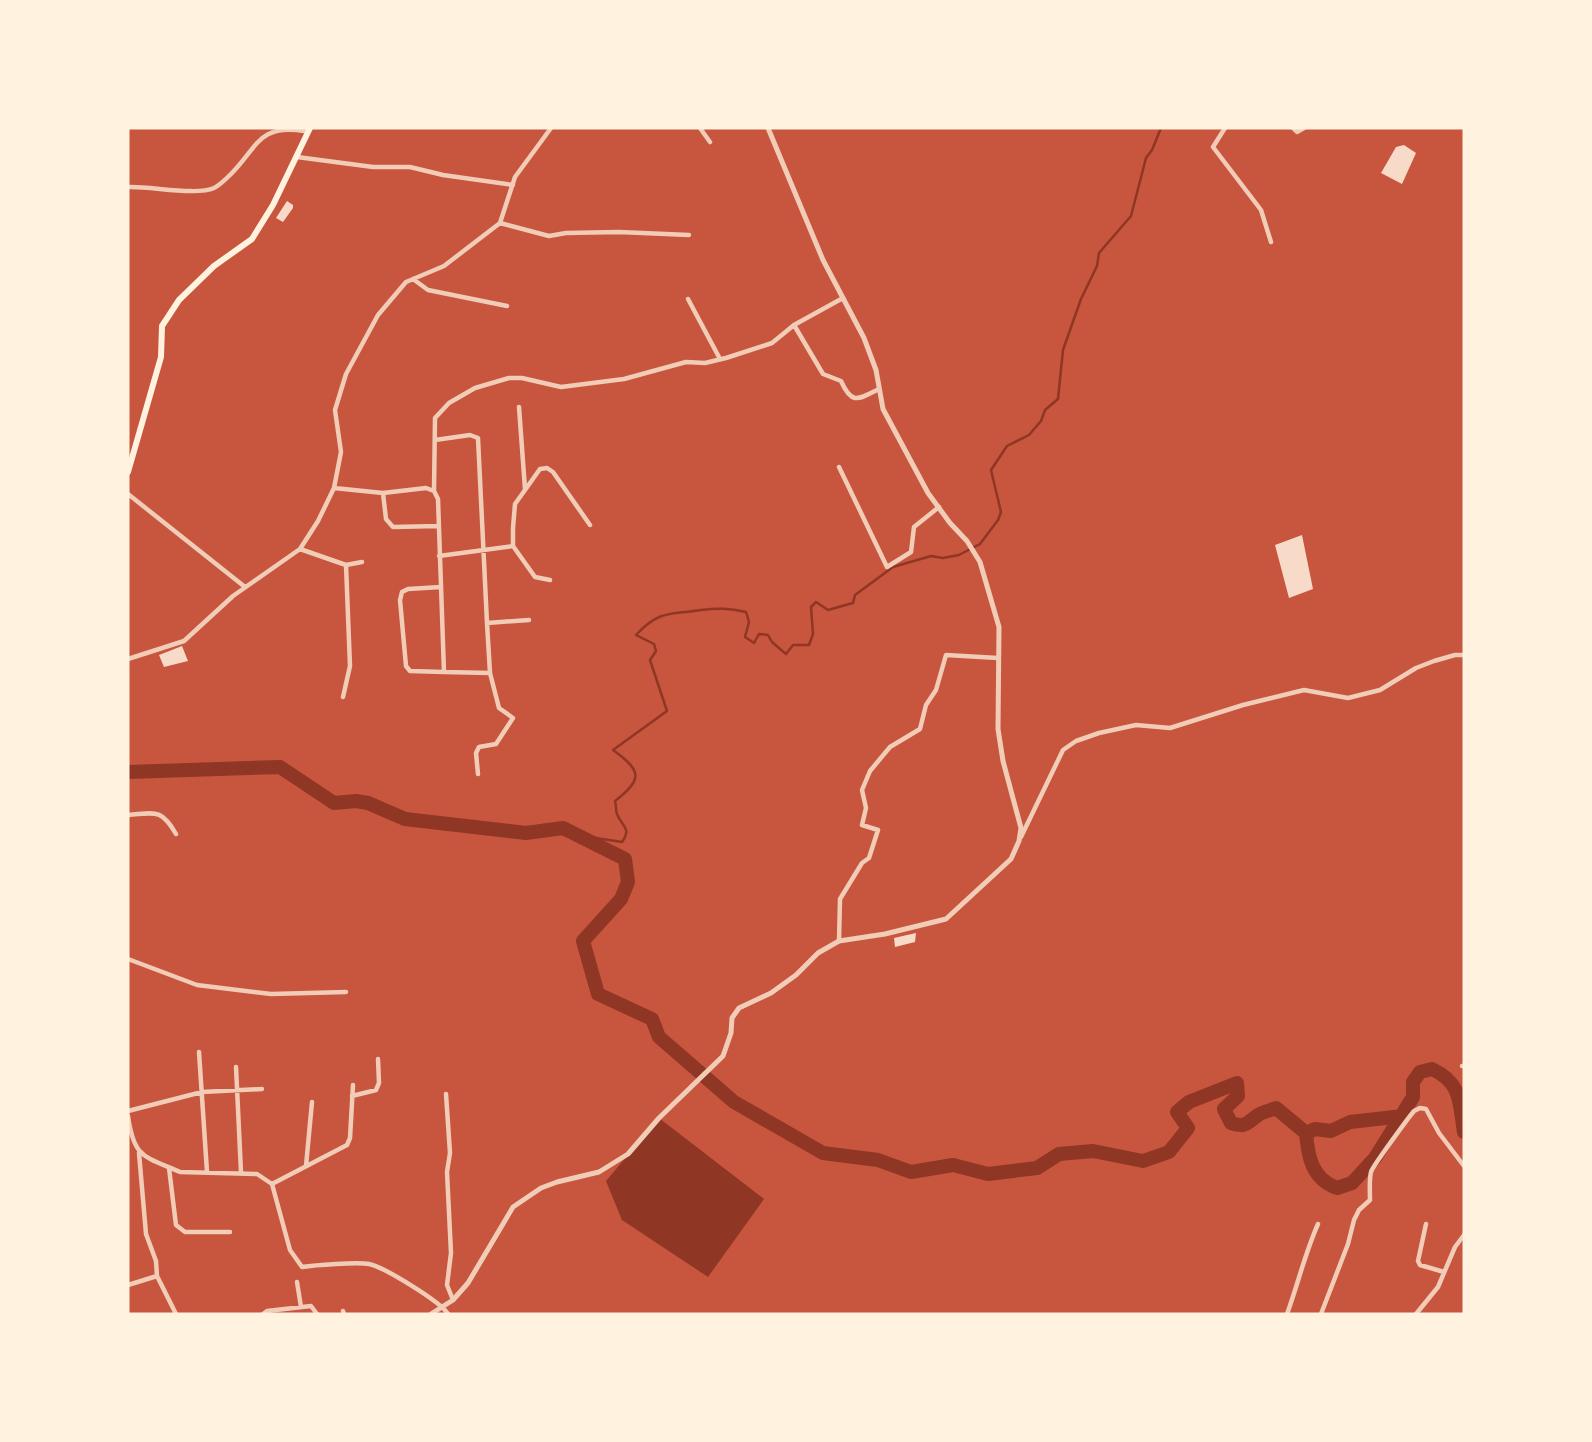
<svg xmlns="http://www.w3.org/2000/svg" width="1592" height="1442" font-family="'Sofia Sans Condensed',sans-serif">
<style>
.water{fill:#8f3625}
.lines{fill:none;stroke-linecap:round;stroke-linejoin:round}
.stream{stroke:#8f3625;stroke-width:2.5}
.river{stroke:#8f3625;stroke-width:14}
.building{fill:#f7dbc8}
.minor{stroke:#f1ccb7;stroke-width:4.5}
.tertiary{stroke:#f1ccb7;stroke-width:5}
.secondary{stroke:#fff3e0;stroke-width:6}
</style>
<rect width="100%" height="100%" fill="#c8553d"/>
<path class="water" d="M 659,1118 L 764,1199 L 708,1277 L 622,1220 L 606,1181 Z"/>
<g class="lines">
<path class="stream" d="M 583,836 L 622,842 C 632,828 622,827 617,814 C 616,812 616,804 615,801 C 644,779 641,770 613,750 L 667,711 L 650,660 L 656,651 L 654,644 L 636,635 C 660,609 671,615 701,610 C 718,608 729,608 746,612 L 749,622 L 745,637 L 754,643 L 759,634 L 768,635 L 772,642 L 786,654 L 793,645 L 809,645 L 813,634 L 811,607 L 816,602 L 828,610 L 853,603 L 855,595 L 893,567 L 931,556 L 943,558 L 959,555 L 980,544 L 998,520 L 1001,512 L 991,470 L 1007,446 L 1029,435 L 1041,421 L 1045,410 L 1058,399 L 1063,350 L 1081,299 L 1097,266 L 1099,253 L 1131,216 L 1146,158 L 1152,150 L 1161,128"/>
<path class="river" d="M 128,772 L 280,767 L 334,803 L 356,801 L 368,803 L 405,819 L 526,833 L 563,828 L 625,859 L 628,882 L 621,899 L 583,941 L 598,994 L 652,1019 L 659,1037 L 734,1102 L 823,1153 L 878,1160 L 911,1172 L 953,1165 L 988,1174 L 1037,1168 L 1059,1154 L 1093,1151 L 1143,1161 L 1169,1152 L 1188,1128 L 1177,1112 L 1189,1102 L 1237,1083 L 1238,1096 L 1224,1109 L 1231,1123 C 1246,1128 1247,1123 1258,1115 C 1263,1112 1271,1110 1276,1108 L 1306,1133 C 1308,1157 1312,1179 1337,1188 L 1352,1183 L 1375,1158 L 1413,1097 L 1413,1082 L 1420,1072 L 1432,1069 C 1462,1083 1459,1102 1464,1132
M 1306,1133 L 1315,1129 L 1331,1131 L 1350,1122 L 1403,1116"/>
</g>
<path class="building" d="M 1404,145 L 1416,153 L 1402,184 L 1381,173 L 1396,147 Z
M 287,201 L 293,205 L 293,208 L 283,222 L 276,218 Z
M 1302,535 L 1313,589 L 1289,598 L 1275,545 Z
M 182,646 L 188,661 L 164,667 L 159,655 Z
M 916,933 L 915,942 L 895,947 L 894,938 Z"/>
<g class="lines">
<path class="minor" d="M 700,128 L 710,142
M 1225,128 L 1213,147 L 1261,210 L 1271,242
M 1293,128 L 1297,132 L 1304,128
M 297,157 L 373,167 L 410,167 L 443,175 L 513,185
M 128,187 C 151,186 196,196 214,188 C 220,185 226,179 231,174 C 258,147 258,124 304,131 L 307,128
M 500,223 L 549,236 L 566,233 L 619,232 L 689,235
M 413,279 L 428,290 L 507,306
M 688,299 L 720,359
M 794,325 L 823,374 L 841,381 C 852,406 859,399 879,389
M 519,407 L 525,489
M 435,440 L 470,435 L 478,438 L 487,623
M 839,467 L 887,567 L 911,552 L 914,527 L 939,507
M 334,488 L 383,493 L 426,488 L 434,491 L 438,499 L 444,672 L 490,673 L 487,623 L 529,620
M 434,491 L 435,418 L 449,403 L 475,388 L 509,378 L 522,378 L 561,387 L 624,379 L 686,362 L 705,363 L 726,358 L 772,343 L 794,325 L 843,298
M 383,493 L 386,519 L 393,527 L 438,526
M 128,494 L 245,587
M 300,549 L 346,565 L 362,562
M 439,556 L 513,546
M 550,580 L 535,577 L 513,546 L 513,528 L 515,504 L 540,469 L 547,468 L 553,472 L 590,525
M 441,587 L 408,589 L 402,592 L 400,600 L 406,666 L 410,671 L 444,672
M 128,659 L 184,641 L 233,596 L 300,549 L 318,521 L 334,488 L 341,452 L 335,410 L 346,374 L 378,315 L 406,282 L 444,266 L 500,223 L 515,177 L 551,128
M 343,697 L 350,666 L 346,565
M 478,774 L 476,753 L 479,747 L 496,744 L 513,718 L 499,708 L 490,673
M 128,815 C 155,813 161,808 176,834
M 1021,837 L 1063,750 L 1076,741 L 1099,733 L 1136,725 L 1170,728 L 1243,705 L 1304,690 L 1348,698 L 1380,690 L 1416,668 L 1434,661 L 1455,655 L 1464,655
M 839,941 L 840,899 L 862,863 L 869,858 L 878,830 L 862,825 L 866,808 L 862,790 L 870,771 L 890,747 L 920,729 L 926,705 L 936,690 L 946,655 L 998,658
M 128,959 L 197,985 L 271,994 L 346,992
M 199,1052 L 207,1172
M 1462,1066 L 1464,1066
M 236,1067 L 241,1172
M 353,1085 L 350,1138 L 347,1145 L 272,1184 L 290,1250 L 302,1267 C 315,1265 357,1262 369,1264 C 384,1267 441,1302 448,1314
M 446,1094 L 450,1153 L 447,1172 L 451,1253 L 447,1285 L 453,1300
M 352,1096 L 376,1090 L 379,1083 L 378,1059
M 128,1111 L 202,1092 L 262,1089
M 128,1116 C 134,1158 143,1156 180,1172 L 257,1174 L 272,1184
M 139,1153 L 146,1234 L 156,1261 L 157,1276 L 176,1314
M 306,1166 L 312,1102
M 169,1168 L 176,1225 L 185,1232 L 230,1232
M 1426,1224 L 1418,1261 L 1420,1265 L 1444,1272
M 297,1282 L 301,1307
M 128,1285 L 157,1276
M 343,1311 L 344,1314
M 263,1314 L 267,1311 L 311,1306 L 317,1314
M 1287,1314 C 1298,1284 1305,1253 1318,1224
M 1321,1314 L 1348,1244 L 1354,1220 L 1359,1210 L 1370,1200 C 1370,1191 1369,1180 1371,1172 C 1372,1167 1409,1117 1414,1111 L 1420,1108 L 1426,1109 L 1439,1133 L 1464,1166
M 1416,1314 L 1438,1287 L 1455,1247 L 1464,1235"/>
<path class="tertiary" d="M 431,1314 L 453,1300 L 468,1283 L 513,1207 L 541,1188 L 557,1182 L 599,1172 L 628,1154 L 659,1118 L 723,1056 L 731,1033 L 732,1018 L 739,1008 L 771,993 L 796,975 L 818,953 L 839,941 L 885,934 L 946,919 L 1011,859 L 1019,841 L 1021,828 L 1003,761 L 998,729 L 999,627 L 980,562 L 967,541 L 950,523 L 928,493 L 883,409 L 876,370 L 864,338 L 823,260 L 768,128"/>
<path class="secondary" d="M 128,472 L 161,357 L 162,326 L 179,300 L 214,266 L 252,239 L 273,205 L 310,128"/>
</g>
<rect width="1592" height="1442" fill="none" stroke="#fff3e0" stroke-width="259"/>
</svg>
